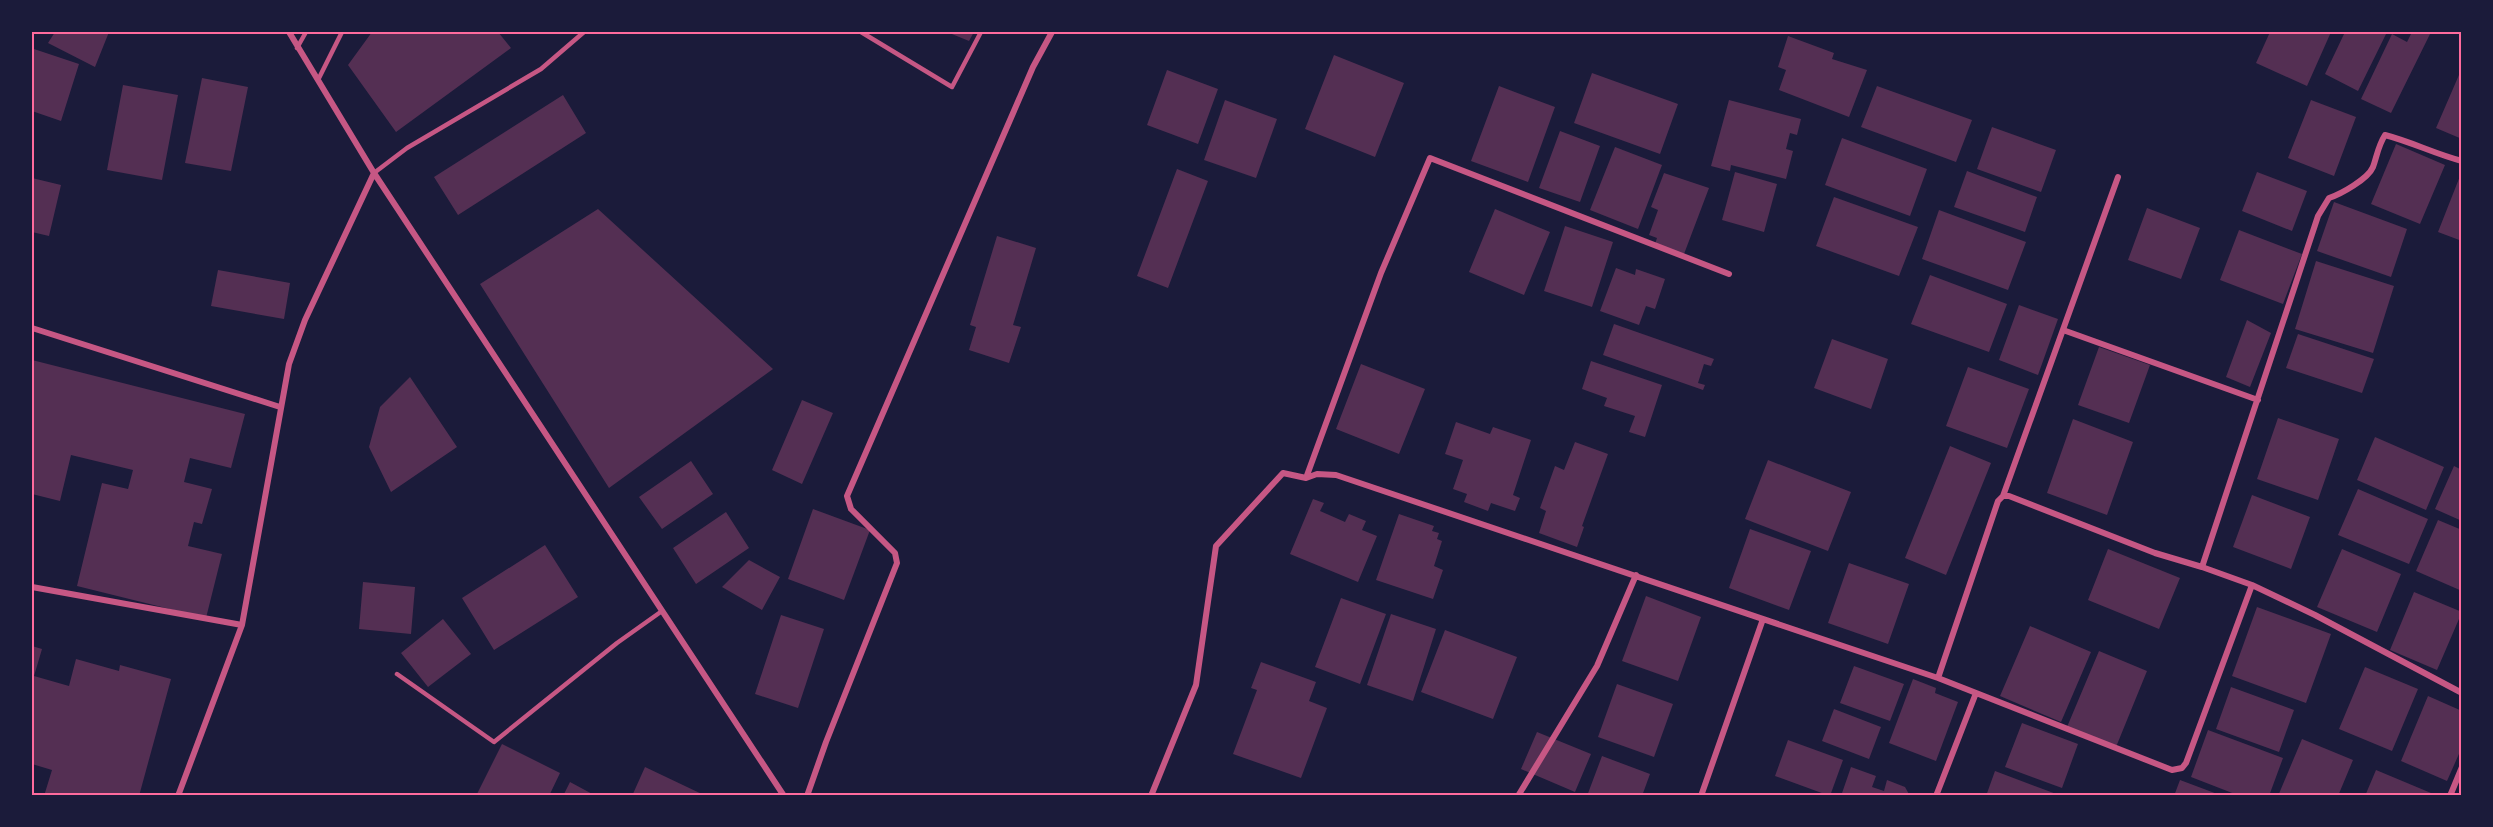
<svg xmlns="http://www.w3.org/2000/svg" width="2493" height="827" font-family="'Nunito Sans',sans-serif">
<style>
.building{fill:#542f53}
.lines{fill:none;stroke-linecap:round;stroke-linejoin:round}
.service{stroke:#c65784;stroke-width:4.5}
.minor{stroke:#c65784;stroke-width:6}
.neatline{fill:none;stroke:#ff6b9d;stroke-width:2}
</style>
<rect width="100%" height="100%" fill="#1b1b3a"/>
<path class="building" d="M 55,32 L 109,32 L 95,67 L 48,43 Z
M 372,32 L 498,32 L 511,48 L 396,132 L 348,65 Z
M 947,32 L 974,32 L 969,41 Z
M 2270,32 L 2331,32 L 2307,86 L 2256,63 Z
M 2345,32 L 2387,32 L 2358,91 L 2325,74 Z
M 2412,32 L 2431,32 L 2391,113 L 2361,99 L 2392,34 L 2407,42 Z
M 1788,36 L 1834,53 L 1832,59 L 1867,70 L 1849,117 L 1779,90 L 1786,70 L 1778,67 Z
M 34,49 L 79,64 L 61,121 L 32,111 L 32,55 Z
M 1334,55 L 1404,83 L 1375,157 L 1305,129 Z
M 2462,68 L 2462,139 L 2436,128 Z
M 1167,70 L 1218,89 L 1198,144 L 1147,125 Z
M 1592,73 L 1678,104 L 1660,154 L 1574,123 Z
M 202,78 L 248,87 L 231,171 L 185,163 Z
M 123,85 L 178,95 L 162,180 L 107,170 Z
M 1499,86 L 1555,107 L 1528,182 L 1471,161 Z
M 1877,86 L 1972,120 L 1956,162 L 1861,127 Z
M 563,95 L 586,133 L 458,215 L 434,177 Z
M 1225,100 L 1277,119 L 1256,178 L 1204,160 Z
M 1729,100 L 1801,119 L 1797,135 L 1790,133 L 1786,149 L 1793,151 L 1786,179 L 1731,165 L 1730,171 L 1711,166 Z
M 2311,100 L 2356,117 L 2334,176 L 2288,158 Z
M 1992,127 L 2056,150 L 2041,192 L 1977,169 Z
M 1560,131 L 1600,146 L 1580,202 L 1539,188 Z
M 1842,138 L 1927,169 L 1910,216 L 1825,185 Z
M 2396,144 L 2445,165 L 2420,224 L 2371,204 Z
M 1615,147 L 1662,165 L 1638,229 L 1590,210 Z
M 1177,169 L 1208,181 L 1168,288 L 1137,276 Z
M 1967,171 L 2037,197 L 2025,232 L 1954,207 Z
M 2462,171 L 2462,241 L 2438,232 Z
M 1735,172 L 1777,184 L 1764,232 L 1722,220 Z
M 2257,172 L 2307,191 L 2292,231 L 2242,211 Z
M 1664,173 L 1709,188 L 1684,254 L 1655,244 L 1657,238 L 1649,235 L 1658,210 L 1651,207 Z
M 32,178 L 61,185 L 49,236 L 32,232 Z
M 1834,197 L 1918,227 L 1899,276 L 1816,246 Z
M 2334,202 L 2407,229 L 2391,277 L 2317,251 Z
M 2147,208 L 2200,228 L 2181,279 L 2128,260 Z
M 598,209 L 773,369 L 609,488 L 480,284 Z
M 1495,209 L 1550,232 L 1524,295 L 1469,272 Z
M 1939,210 L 2026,242 L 2008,290 L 1922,259 Z
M 1565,226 L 1613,242 L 1592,307 L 1544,291 Z
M 2239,230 L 2302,254 L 2283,304 L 2220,280 Z
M 997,236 L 1036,248 L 1013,325 L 1021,327 L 1009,363 L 969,350 L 976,327 L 970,325 Z
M 2316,261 L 2394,286 L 2373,353 L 2295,329 Z
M 1616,268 L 1635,275 L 1636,269 L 1665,279 L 1655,309 L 1646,306 L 1639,325 L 1600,311 Z
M 218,270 L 290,283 L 284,319 L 211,306 Z
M 1930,275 L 2007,304 L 1989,352 L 1911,324 Z
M 2019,305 L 2058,319 L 2038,375 L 1999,360 Z
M 2247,320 L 2271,333 L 2250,387 L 2226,377 Z
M 1614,324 L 1714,359 L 1711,366 L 1704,364 L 1698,383 L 1705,385 L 1703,390 L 1603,355 Z
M 2298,334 L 2374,359 L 2362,393 L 2286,368 Z
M 1832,339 L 1888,359 L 1871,409 L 1814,388 Z
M 2099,347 L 2150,365 L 2129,423 L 2078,405 Z
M 32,360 L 245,414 L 231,468 L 190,458 L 184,482 L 212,489 L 202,524 L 194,522 L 188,546 L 222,554 L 206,618 L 77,586 L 102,483 L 128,489 L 133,470 L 71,455 L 60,501 L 32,494 Z
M 1591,361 L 1662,385 L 1645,437 L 1629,432 L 1635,416 L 1604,406 L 1607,398 L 1582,389 Z
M 1361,364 L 1425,389 L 1399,454 L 1336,429 Z
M 1968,367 L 2029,389 L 2007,448 L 1946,426 Z
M 410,377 L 457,447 L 391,492 L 369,447 L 380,407 Z
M 802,400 L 833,413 L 802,484 L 772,470 Z
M 2278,418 L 2339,439 L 2318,500 L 2257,479 Z
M 2073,419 L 2133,442 L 2107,515 L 2047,493 Z
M 1456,422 L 1490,434 L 1493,427 L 1531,440 L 1513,495 L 1520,498 L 1515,511 L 1491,503 L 1488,511 L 1464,502 L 1467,494 L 1453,489 L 1463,460 L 1445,454 Z
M 2375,437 L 2444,467 L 2426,510 L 2357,480 Z
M 1575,442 L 1608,454 L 1582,526 L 1584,527 L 1577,547 L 1539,533 L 1546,511 L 1540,508 L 1555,466 L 1564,470 Z
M 1950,446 L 1991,463 L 1946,575 L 1905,558 Z
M 1768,460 L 1851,492 L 1828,551 L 1745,519 Z
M 691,461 L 713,494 L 662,529 L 639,497 Z
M 2454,466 L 2462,470 L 2462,521 L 2435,509 Z
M 2358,489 L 2428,519 L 2409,564 L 2338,535 Z
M 2252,495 L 2310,517 L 2291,569 L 2233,547 Z
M 1313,499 L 1324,503 L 1320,511 L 1345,522 L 1349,514 L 1366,521 L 1362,530 L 1377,536 L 1358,582 L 1290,554 Z
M 813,509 L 870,530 L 844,600 L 788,579 Z
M 726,512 L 749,548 L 696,584 L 673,548 Z
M 1399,514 L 1434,526 L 1432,531 L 1439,533 L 1437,539 L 1442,541 L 1434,566 L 1443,570 L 1433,599 L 1376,580 Z
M 2438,520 L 2462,530 L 2462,591 L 2416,571 Z
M 1750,529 L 1811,551 L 1789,610 L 1729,588 Z
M 545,545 L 578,597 L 494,650 L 462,598 Z
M 2108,549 L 2180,578 L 2159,629 L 2088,600 Z
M 2342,549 L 2401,574 L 2377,632 L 2317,607 Z
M 749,560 L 780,577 L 762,610 L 722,587 Z
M 1849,563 L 1909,584 L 1888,644 L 1828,623 Z
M 363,582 L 415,587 L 411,634 L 359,629 Z
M 2414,592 L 2462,612 L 2437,670 L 2390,650 Z
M 1646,596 L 1701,617 L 1678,681 L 1622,661 Z
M 1341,598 L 1386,614 L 1360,684 L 1315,667 Z
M 2257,607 L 2331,634 L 2306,703 L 2232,676 Z
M 1391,614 L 1436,629 L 1413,701 L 1367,685 Z
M 781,615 L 824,629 L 798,708 L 755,694 Z
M 443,619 L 471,654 L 428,687 L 401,653 Z
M 2030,626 L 2091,652 L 2061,722 L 2000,696 Z
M 1445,630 L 1517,657 L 1493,719 L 1421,692 Z
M 32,646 L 42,649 L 34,676 L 69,686 L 76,659 L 119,671 L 120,665 L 171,679 L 139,796 L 44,796 L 52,770 L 32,764 Z
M 2099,651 L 2147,671 L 2116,747 L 2067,727 Z
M 1261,662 L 1316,682 L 1309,701 L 1327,708 L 1301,778 L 1233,754 L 1257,690 L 1251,688 Z
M 1854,666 L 1904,684 L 1890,721 L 1840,703 Z
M 2365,667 L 2418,689 L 2392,751 L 2339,729 Z
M 1913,679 L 1936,688 L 1935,693 L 1958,702 L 1936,761 L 1889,743 Z
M 1617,684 L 1673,704 L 1654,757 L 1598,737 Z
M 2231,687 L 2294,710 L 2279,752 L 2216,729 Z
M 2428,696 L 2462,711 L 2462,747 L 2447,781 L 2401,761 Z
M 1834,709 L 1881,727 L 1869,759 L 1822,741 Z
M 2022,723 L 2078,744 L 2062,788 L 2005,767 Z
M 2208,730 L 2283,758 L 2269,796 L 2240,796 L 2191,777 Z
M 1537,732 L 1591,754 L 1575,792 L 1521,769 Z
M 2302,739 L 2353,760 L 2338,796 L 2278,796 Z
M 1788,740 L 1843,760 L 1830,796 L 1775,776 Z
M 502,744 L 560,773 L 549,796 L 476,796 Z
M 1602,756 L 1650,774 L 1642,796 L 1587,796 Z
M 645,767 L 706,796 L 632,796 Z
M 1851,767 L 1876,776 L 1872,787 L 1884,791 L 1887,780 L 1905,787 L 1910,796 L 1841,796 Z
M 2376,770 L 2431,793 L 2429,796 L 2365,796 Z
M 1995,771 L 2059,795 L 2059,796 L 1986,796 Z
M 2180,780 L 2220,795 L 2220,796 L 2174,796 Z
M 570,782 L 596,796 L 563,796 Z"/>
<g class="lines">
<path class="service" d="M 861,32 L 952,87 L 981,32
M 297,48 L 306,32
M 318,80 L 342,32
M 374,173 L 407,148 L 541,69 L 584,32
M 397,674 L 494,742 L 617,643 L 662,611"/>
<path class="minor" d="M 289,32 L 374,173 L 784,796
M 32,328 L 280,407
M 2063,330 L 2258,400
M 1306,478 L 1381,273 L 1430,158 L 1729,274
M 2003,496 L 2118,177
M 2202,567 L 2318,216 L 2329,198 C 2341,194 2368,179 2373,167 C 2377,156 2378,146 2385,135 C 2412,142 2435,154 2462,161
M 32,587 L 242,625
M 1938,678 L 1998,501 L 2003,496 L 2009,496 L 2155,553 L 2202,567 L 2252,585 L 2315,615 L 2462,693
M 178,796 L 242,625 L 289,364 L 305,320 L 374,173
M 807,796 L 826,742 L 897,563 L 895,553 L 851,509 L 847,496 L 1033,67 L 1052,32
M 1151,796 L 1196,685 L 1216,546 L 1283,473 L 1306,478 L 1317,474 L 1336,475 L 1938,678 L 2172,770 L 2182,768 L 2186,763 L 2252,585
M 1518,796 L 1597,666 L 1636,575
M 1701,796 L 1763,619
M 1936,796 L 1976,693
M 2450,796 L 2462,767"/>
</g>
<rect width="2493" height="827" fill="none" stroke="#1b1b3a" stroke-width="66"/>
<rect x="33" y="33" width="2427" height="761" class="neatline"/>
</svg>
